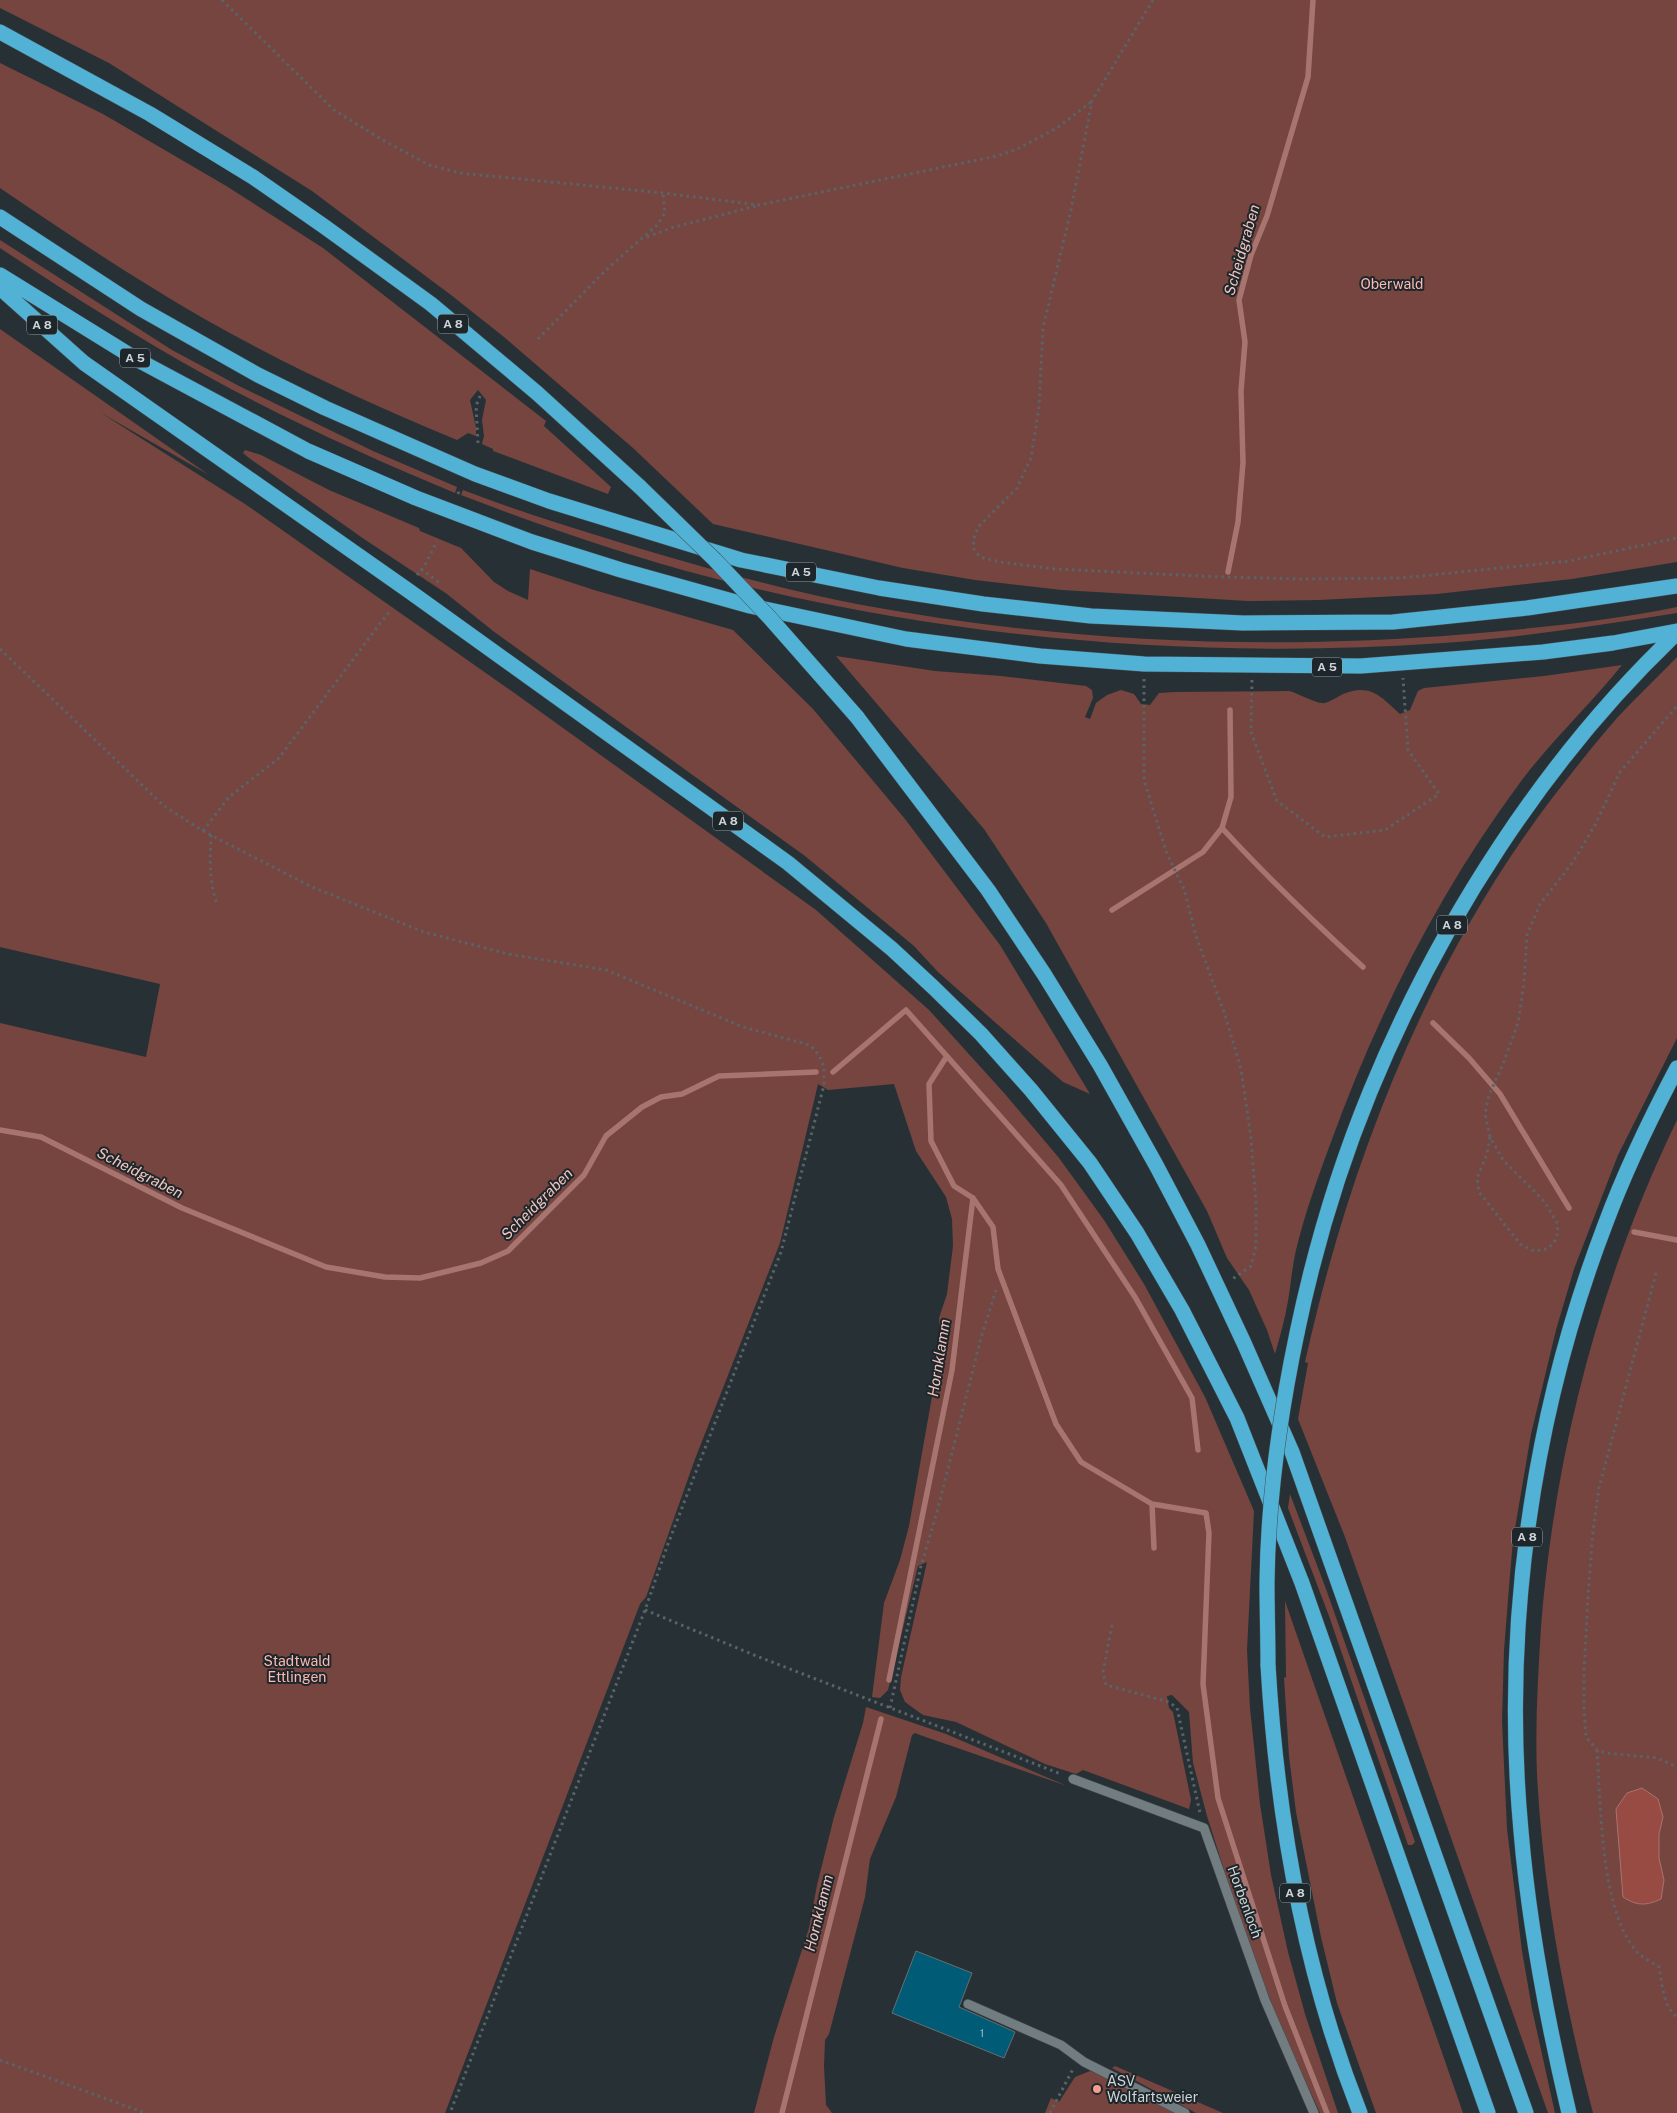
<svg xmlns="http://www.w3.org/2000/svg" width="1677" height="2113" font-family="'Public Sans',sans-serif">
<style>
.green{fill:#764540}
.water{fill:#984b43;stroke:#a87470}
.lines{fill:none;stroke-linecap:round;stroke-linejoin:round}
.stream{stroke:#a87470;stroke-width:5.5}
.building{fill:#005b76;stroke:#646f73}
.service-casing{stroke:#454e51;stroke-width:10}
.motorway-casing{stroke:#454e51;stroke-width:16}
.path{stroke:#5a6367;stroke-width:3;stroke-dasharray:2.5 4;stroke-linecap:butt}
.service{stroke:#727d82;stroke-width:9}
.motorway{stroke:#51b2d6;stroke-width:15}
.motorway-bridge-casing{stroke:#454e51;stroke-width:16;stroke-linecap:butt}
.motorway-bridge{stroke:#51b2d6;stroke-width:15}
.poi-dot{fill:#f59c92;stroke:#1d272b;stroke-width:2}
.labels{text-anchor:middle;stroke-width:4;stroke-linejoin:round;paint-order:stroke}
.number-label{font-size:11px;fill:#9bb6c0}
.shield{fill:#1d272b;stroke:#9aa1a4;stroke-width:1}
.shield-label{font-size:12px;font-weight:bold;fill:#cfd5d8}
.park-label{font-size:14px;fill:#feb9b0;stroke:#1d272b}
.street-label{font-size:14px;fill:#cfd5d8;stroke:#1d272b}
.poi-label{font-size:14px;fill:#cfd5d8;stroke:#1d272b;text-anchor:start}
.water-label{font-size:15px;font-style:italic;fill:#f3c4be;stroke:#1d272b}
</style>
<rect width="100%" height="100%" fill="#273135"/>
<path class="green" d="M 0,0 L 1677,0 L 1677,562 L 1572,579 L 1437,594 L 1319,600 L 1248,601 L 1062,590 L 975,580 L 903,568 L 713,524 L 633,448 L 504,337 L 451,295 L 312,191 L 109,63 L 0,8 Z
M 0,63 L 103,114 L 228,187 L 323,248 L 546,421 L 544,426 L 611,487 L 608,494 L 493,451 L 493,449 L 482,444 L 484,436 L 482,420 L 486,400 L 478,390 L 470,400 L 476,428 L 476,436 L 468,433 L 457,440 C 370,404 284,364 201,317 C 132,277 66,233 0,188 Z
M 0,240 L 172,350 L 239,386 L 373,451 L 457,487 L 455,493 C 371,458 287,420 207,376 C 136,337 68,293 0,248 Z
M 0,329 L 209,475 L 101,413 L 245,504 L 513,692 L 816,910 L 929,1010 L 1005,1094 L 1059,1158 L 1104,1220 L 1144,1284 L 1205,1397 L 1254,1511 L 1247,1650 L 1250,1708 L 1260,1804 L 1271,1875 L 1288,1952 L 1305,2014 L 1338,2113 L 1320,2113 L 1281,2028 L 1243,1930 L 1207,1816 L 1193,1763 L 1189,1712 L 1172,1695 L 1167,1696 L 1169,1708 L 1173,1712 L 1191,1800 L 1189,1809 L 1083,1770 L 1076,1774 L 1045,1764 L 956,1722 L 923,1715 L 905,1702 L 900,1690 L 901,1677 L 927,1562 L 918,1566 L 888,1690 L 880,1698 L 872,1697 L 884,1603 L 900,1560 L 909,1526 L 938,1363 L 941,1348 L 939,1318 L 947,1294 L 953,1246 L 952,1219 L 946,1197 L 916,1151 L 894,1084 L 828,1090 L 818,1084 L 780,1243 L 695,1459 L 646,1597 L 640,1604 L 445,2113 L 0,2113 L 0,1023 L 146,1057 L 160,984 L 0,947 Z
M 245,450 L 261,455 L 329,490 L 419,528 L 420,531 L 461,548 L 494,582 L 508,591 L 528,600 L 530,569 L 594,590 L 733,630 L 813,709 L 905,819 L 1000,945 L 1090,1094 L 1063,1082 L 938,972 L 914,946 L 805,856 L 493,631 L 447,594 L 364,539 L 249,458 L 243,453 Z
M 463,490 C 517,511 573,528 628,545 C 705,568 783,590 862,605 C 1061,642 1267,651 1468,634 C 1537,628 1609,621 1677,607 L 1677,613 C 1599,625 1521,638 1443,643 C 1197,660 948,639 709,577 C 625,555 542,526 461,495 Z
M 836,656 L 935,671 L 1001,676 L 1086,686 L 1092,690 L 1093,698 L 1085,717 L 1090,719 L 1096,703 L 1107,695 L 1121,690 L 1134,694 L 1141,704 L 1150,705 L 1159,693 L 1174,692 L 1289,691 C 1298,693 1318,705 1325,703 C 1331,701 1337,697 1343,694 C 1371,683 1381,697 1400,714 L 1410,710 L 1418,691 L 1424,688 L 1544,676 L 1622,665 C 1589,706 1550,742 1519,784 C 1439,892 1377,1015 1331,1142 C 1318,1177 1305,1213 1296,1250 C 1292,1267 1291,1284 1288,1301 C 1285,1319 1280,1336 1275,1354 L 1267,1330 L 1249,1290 L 1227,1258 L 1207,1211 L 1046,923 L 984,829 Z
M 1677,657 L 1677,1038 L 1618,1155 L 1574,1269 L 1556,1330 L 1531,1434 L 1513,1540 L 1509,1587 L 1504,1650 L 1502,1721 L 1507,1829 L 1522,1951 L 1532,2009 L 1555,2113 L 1548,2113 L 1345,1537 L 1298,1419 L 1308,1363 L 1305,1362 C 1350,1160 1427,963 1553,797 C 1574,770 1595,743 1617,718 C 1636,697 1658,677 1677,657 Z
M 1677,1120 L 1677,2113 L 1593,2113 C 1564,2003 1543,1889 1537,1775 C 1535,1725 1538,1676 1541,1627 C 1555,1450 1600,1280 1677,1120 Z
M 1290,1494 L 1326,1589 L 1415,1842 L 1412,1845 L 1408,1845 L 1329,1616 L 1288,1508 Z
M 1285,1601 L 1463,2113 L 1376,2113 L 1337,2003 L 1321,1937 L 1296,1812 L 1289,1756 L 1284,1678 L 1286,1677 Z
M 866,1707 L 946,1734 L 1067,1786 L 920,1735 L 915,1733 L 912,1735 L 896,1797 L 870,1859 L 865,1897 L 829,2034 L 825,2040 L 824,2066 L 826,2105 L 832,2113 L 754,2113 L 774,2037 L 809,1928 L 817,1885 L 834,1817 L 863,1723 Z
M 1115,2066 L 1223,2113 L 1196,2113 L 1112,2068 Z
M 1090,2071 L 1103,2076 L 1176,2113 L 1045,2113 L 1051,2098 L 1059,2102 L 1075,2077 Z"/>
<path class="water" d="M 1642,1788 L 1658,1799 L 1663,1817 L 1659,1834 L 1659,1858 L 1664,1880 L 1661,1899 C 1646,1906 1637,1906 1623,1897 L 1616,1809 L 1627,1793 Z"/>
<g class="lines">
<path class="stream" d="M 1228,572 L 1238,522 L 1243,463 L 1241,391 L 1245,342 L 1239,300 L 1251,255 L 1267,216 L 1308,77 L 1313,0
M 1222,828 C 1267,877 1314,922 1363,967
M 1112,910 L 1203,852 L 1222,828 L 1231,797 L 1230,710
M 1433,1023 L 1469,1058 L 1500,1094 L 1569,1208
M 833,1072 L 906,1010 L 1061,1185 L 1135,1297 L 1192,1398 L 1198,1450
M 0,1130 L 41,1137 L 182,1208 L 326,1267 L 385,1277 L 420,1278 L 481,1263 L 508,1251 L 584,1175 L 606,1136 L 642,1107 L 661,1097 L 682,1094 L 719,1076 L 816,1072
M 973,1198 L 993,1227 L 998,1269 L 1056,1424 L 1081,1462 L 1152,1504 L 1154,1548
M 1634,1232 L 1677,1240
M 1152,1504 L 1206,1513 L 1209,1533 L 1203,1684 L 1218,1798 L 1285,2006 L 1327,2113
M 889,1680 L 952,1370 L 973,1198 L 954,1186 L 931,1141 L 929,1084 L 947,1056
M 782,2113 L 881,1719"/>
</g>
<path class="building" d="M 916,1951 L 972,1973 L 959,2007 L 1015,2032 L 1004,2058 L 892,2013 Z"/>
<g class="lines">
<g class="service-casing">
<path id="service" d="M 1073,1779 L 1204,1828 L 1265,2000 L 1314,2113
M 968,2004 L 1061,2045 L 1084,2062 L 1185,2113"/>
</g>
<g class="motorway-casing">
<path id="motorway" d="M 0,32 L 150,114 L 253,177 L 325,227 L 431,304 L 537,393 L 640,487
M 0,217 L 141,309 L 258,375 L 325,408 L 475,474 L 549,501 L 741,560 L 879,588 L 983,604 L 1091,616 L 1243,623 L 1393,622 L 1527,608 L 1677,586
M 0,275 L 136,359 L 308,451 L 416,498 L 532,542 L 621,570 L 750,606 L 906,639 L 1040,656 L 1144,664 L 1361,666 L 1543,652 L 1613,643 L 1677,631
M 0,288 L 84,363 L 409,591 L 788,863 L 892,949 L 934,988 L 981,1034 L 1031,1090 L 1090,1163 L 1137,1233 L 1182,1310 L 1237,1418 L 1302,1583 L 1488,2113
M 857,717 L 988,890 L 1044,974 L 1100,1065 L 1156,1165 L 1198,1245 L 1244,1343 L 1292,1452 L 1526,2113
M 1297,1333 C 1314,1251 1338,1170 1370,1092 C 1439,924 1545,758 1677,633
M 1268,1665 C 1277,1819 1303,1969 1360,2113
M 1569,2113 C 1547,2020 1529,1926 1521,1831 C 1502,1628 1532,1416 1605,1225 C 1625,1171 1650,1119 1677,1068"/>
</g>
<path class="path" d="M 222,0 L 334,110 L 381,139 L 429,165 L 460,173 L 663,193 L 759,205 L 997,156 L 1017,149 L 1057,128 L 1091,102
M 1153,0 L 1092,101 L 1071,210 L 1043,328 L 1039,407 L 1031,458 L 1017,488 L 978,527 L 974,538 L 973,548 L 980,557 L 1000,562 L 1055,569 L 1222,577 L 1302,579 L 1401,578 L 1569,561 L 1677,538
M 647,237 L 671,228 L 756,206
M 538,339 L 606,270 L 657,225 L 665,213 L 663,193
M 478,443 L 476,406 L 480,396
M 458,494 L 460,488
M 421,569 L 441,584
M 417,575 L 425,565 L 437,541
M 0,649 L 164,806 L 203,831 L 312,887 L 424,932 L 508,954 L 606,970 L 743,1027 L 810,1045 L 819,1055 L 824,1067 L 824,1085 L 781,1252 L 668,1544 L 645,1610 L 450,2113
M 1144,679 L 1144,780 L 1167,854 L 1184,889 L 1196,936 L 1225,1015 L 1241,1069 L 1251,1138 L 1256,1204 L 1256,1246 L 1251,1266 L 1231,1280
M 1252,680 L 1251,732 L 1277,801 L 1325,837 L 1385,830 L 1439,794 L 1408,750 L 1403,678
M 203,831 L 229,797 L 279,758 L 391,609
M 211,835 C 210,859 209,881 217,904
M 1490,1137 L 1487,1154 L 1477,1178 L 1479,1192 L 1520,1244 L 1534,1251 L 1547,1249 L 1554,1243 L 1558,1232 L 1557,1223 L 1544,1201 L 1503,1160 L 1490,1137 L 1485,1114 L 1489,1095 L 1503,1064 L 1518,1023 L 1524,983 L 1527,935 L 1540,904 L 1573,862 L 1595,825 L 1620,772 L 1677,706
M 1656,1273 L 1599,1488 L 1593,1531 L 1588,1596 L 1584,1673 L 1584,1708 L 1586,1737 L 1597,1750 L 1607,1753 L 1657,1758 L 1677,1767
M 645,1610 L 759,1657 L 1061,1774
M 1112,1625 L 1103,1672 L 1106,1685 L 1169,1702 L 1177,1708 L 1200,1813
M 890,1708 L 921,1566 L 937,1512 L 981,1338 L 996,1290
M 1597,1750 C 1601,1803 1600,1916 1639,1954 C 1645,1959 1653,1963 1659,1967 C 1662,1982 1663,2007 1677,2017
M 0,2060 L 145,2113
M 1050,2113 L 1073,2069"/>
<use href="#service" class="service"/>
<use href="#motorway" class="motorway"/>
<g class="motorway-bridge-casing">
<path id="motorway-bridge" d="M 640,487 L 715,560 L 769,617 L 857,717
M 1268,1665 C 1268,1637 1267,1609 1267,1582 C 1268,1498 1280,1414 1297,1333"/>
</g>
<use href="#motorway-bridge" class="motorway-bridge"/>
</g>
<circle class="poi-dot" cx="1097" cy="2089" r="5"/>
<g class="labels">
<g class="number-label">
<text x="982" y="2037">1</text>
</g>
<g class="shield">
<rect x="438" y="314.5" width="30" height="19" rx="4"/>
<rect x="27" y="315.5" width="30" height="19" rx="4"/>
<rect x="120" y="348.5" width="30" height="19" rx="4"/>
<rect x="786" y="562.5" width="30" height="19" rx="4"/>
<rect x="1312" y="657.5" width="30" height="19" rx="4"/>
<rect x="713" y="811.5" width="30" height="19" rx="4"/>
<rect x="1437" y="915.5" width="30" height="19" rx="4"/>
<rect x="1512" y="1527.5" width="30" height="19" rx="4"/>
<rect x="1280" y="1883.5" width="30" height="19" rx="4"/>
</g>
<g class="shield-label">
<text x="453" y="328">A 8</text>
<text x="42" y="329">A 8</text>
<text x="135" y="362">A 5</text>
<text x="801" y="576">A 5</text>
<text x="1327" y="671">A 5</text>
<text x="728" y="825">A 8</text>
<text x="1452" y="929">A 8</text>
<text x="1527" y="1541">A 8</text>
<text x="1295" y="1897">A 8</text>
</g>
<g class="park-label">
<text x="1392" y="289">Oberwald</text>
<text x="297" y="1666">Stadtwald<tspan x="297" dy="16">Ettlingen</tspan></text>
</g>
<g class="street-label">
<text transform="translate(1245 1902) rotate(70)" y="5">Horbenloch</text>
</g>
<g class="poi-label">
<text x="1107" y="2086">ASV<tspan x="1107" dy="16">Wolfartsweier</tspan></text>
</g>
<g class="water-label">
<text transform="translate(1242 250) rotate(-74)" y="5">Scheidgraben</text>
<text transform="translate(140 1173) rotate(27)" y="5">Scheidgraben</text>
<text transform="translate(537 1204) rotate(-45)" y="5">Scheidgraben</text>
<text transform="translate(939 1358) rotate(-81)" y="5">Hornklamm</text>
<text transform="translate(819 1913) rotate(-76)" y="5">Hornklamm</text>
</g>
</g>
</svg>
